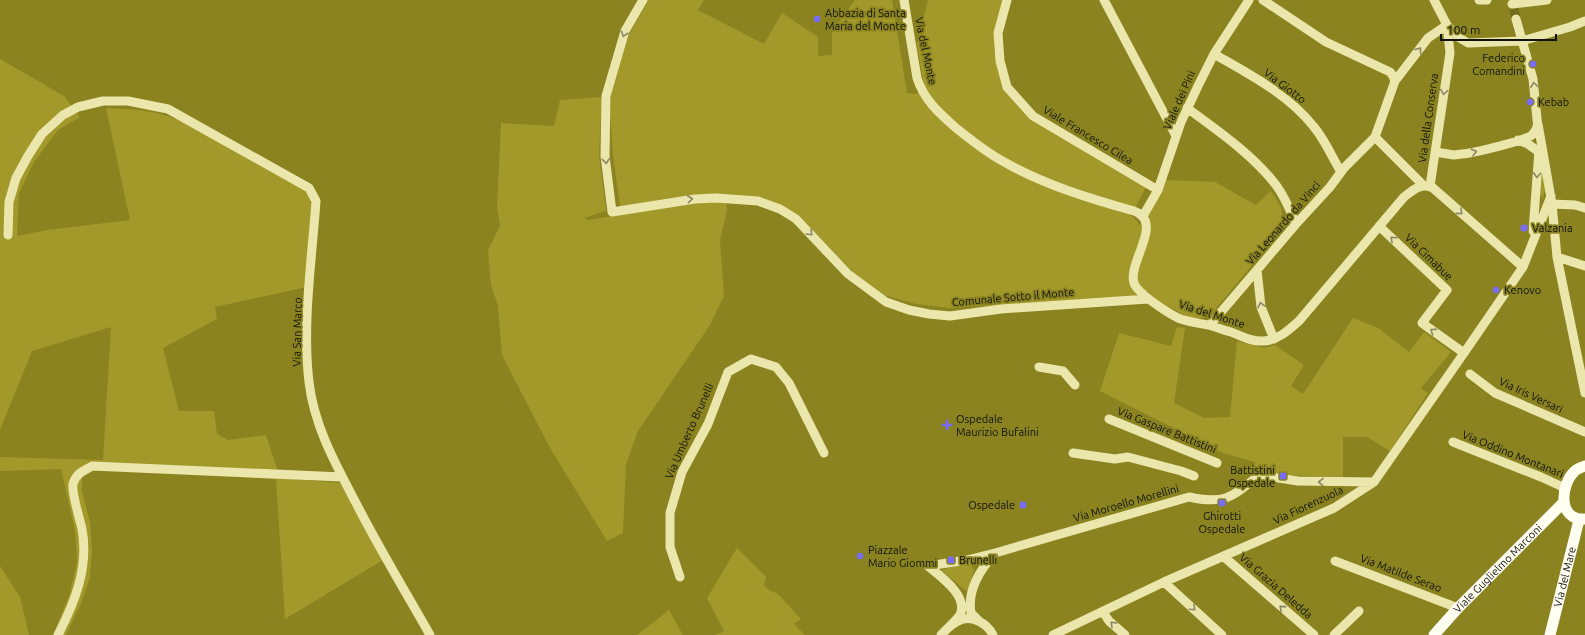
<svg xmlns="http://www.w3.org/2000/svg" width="1585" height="635" font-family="Ubuntu,sans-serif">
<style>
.green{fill:#a3992a}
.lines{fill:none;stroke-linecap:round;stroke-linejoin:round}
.minor-tunnel{stroke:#726c1d;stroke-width:9;stroke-dasharray:9 4.5;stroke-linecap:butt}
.minor{stroke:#ebe6ac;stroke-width:9}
.major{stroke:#fefef1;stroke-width:11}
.oneway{stroke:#898666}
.poi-dot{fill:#786df9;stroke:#8a8320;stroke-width:1.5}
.labels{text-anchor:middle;stroke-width:3.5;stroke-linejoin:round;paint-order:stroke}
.poi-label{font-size:11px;fill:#111;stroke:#8a8320;text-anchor:start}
.street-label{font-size:11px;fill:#111;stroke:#8a8320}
</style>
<rect width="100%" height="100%" fill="#8a8320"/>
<path class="green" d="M 649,0 L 704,0 L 698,10 L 764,44 L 782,13 L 818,37 L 818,56 L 832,55 L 832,32 L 855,0 L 892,0 L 907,93 L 917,94 L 924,87 L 917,44 L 928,0 L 1004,0 L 995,29 L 994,49 L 998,72 L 1006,92 L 1031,118 L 1146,187 L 1131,215 L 1140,225 L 1165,180 L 1215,182 L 1256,205 L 1271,191 L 1281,207 L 1284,227 L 1208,318 L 1194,318 L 1182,314 L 1162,303 L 1147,291 L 1140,296 L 949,308 L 916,304 L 884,295 L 856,275 L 805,222 L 765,200 L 620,207 L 613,155 L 610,113 L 611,95 L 629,35 Z
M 0,59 L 64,96 L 80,117 L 58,130 L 34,162 L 19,193 L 17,236 L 47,230 L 130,220 L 106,108 C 131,109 156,110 179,120 L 305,190 L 312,202 L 307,287 L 215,307 L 217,319 L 163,348 L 179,411 L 214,411 L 217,434 L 228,440 L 266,435 L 278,472 L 276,478 L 340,483 L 383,560 L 285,619 L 276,479 L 98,469 L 82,476 L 82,491 L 90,523 L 92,552 L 90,577 L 82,601 L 66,635 L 53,635 L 70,593 L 77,561 L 75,530 L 61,469 L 0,471 L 0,457 L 103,460 L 111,327 L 32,351 L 0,430 Z
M 602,97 L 599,155 L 606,211 L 584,218 L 588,220 L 695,203 L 726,202 L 727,211 L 720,240 L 724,296 L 710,325 L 638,431 L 626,464 L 623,533 L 607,541 L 550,448 L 502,355 L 498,306 L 491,285 L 488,250 L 500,226 L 497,207 L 501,123 L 554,126 L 560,100 Z
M 1541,160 L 1546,184 L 1543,200 L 1540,194 Z
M 1353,318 L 1378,328 L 1409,352 L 1424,332 L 1451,352 L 1421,388 L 1428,393 L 1390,451 L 1367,437 L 1343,437 L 1343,477 L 1287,475 L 1254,469 L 1255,462 L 1223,453 L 1100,391 L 1119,333 L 1171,346 L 1177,327 L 1185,328 L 1174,403 L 1204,418 L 1230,417 L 1237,341 L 1264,348 L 1275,345 L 1304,365 L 1291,386 L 1303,394 Z
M 737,548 L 766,577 L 764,585 L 769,590 L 778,594 L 801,619 L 794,624 L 805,635 L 716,635 L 724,631 L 707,598 Z
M 960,565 L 971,565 L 974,571 L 968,590 L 966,591 L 941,570 Z
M 0,566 L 20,597 L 29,635 L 0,635 Z
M 669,610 L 683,635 L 637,635 Z"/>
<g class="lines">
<path class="minor-tunnel" d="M 1514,9 L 1516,19"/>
<path class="minor" d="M 643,0 L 625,31 L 606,96 L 605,156 L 612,212 L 695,199 L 716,198 L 758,201 L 780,209 L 796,219 L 848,274 L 886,302 L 909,310 L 929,314 L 950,316 L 1001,309 L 1148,299
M 904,0 L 917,78 C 924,100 939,113 956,128 C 971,140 988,154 1006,163 C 1045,185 1091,199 1134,211 C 1137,212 1140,214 1142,216 C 1157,230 1128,265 1134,283 C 1137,293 1168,313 1178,318 C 1188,322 1198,323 1208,325 C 1216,327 1223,330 1231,332 C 1242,336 1251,342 1263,341 C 1277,341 1289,330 1299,321 L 1404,197 C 1413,190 1422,182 1433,188 L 1523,267
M 1007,0 L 998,33 L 1000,61 L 1007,87 L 1033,116 L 1158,190
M 1104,0 L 1176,136
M 1434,0 L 1447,25 L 1458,37 L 1468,43 L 1522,41 L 1570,27 L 1585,21
M 1479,0 L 1487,0
M 1512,4 L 1547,0
M 1516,19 L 1533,79 L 1538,129
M 1214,54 C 1249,74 1288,94 1314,127 C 1325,140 1332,157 1341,172
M 1395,81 L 1428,38 L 1447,25
M 1187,108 C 1218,131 1252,154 1276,185 C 1285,197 1290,210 1296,224
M 1538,124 L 1552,204 L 1557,257 L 1585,393
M 1375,137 L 1424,186
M 1518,140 L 1528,144 L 1539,152
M 1435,152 L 1454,155 L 1462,154 C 1474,153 1524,141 1532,135 C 1535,132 1537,128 1538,124
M 1430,186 L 1450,53 L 1447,25
M 1552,204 L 1575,205 L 1585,208
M 1143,216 L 1158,190 L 1181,122 L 1198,86 L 1214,54 L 1249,0
M 1379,226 L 1447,290 L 1422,323 L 1464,353
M 1533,231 L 1539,150
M 8,235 L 9,202 L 16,178 L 28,156 L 42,134 L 63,115 L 78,107 L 103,101 L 128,101 L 168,109 L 309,188 L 316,201 C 312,259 302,324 309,382 C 314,426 336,465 356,503 C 379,548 405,591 430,635
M 1557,257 L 1585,266
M 1257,270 L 1261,307 L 1274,339
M 1210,325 L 1296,224 L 1330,187 L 1344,168 L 1375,137 L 1395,81 L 1393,76 L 1390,72 L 1326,42 L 1263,0
M 1039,367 L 1063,371 L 1075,385
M 1470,374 L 1495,393 L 1585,432
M 1109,419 L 1217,463
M 1453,442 L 1541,477 L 1565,488
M 1073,453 L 1115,459 L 1128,457 L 1181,471 L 1194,476
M 1223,556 L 1314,635
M 1335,561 L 1458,608
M 928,566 L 967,560 L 995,553 L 1189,497 C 1224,505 1233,497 1259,475 L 1298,481 L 1374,482
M 928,566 C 940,576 969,596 960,615 C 957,619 953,623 949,627
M 680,577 L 670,547 L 670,513 L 682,472 L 708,424 L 728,372 L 751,359 L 776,367 L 789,383 L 824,453
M 1164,582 L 1222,635
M 1103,612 L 1109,621 L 1125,635
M 979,621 L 971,613 C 967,590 980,570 995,553
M 58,635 C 75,602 89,567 82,529 C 80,520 71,491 73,484 C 76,473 84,471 92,466 L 342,477
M 941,635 C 946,630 951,624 958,621 C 971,614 987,623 993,635
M 1053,635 L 1164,582 L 1334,508 L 1374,482 L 1464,353 L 1523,267 L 1551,196
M 1334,635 L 1359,611"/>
<g class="major">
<path d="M 1585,466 C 1582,467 1579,468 1576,470 C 1560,483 1557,521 1585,519"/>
<path id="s1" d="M 1434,635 L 1458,608 L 1563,503"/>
<path id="s2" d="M 1550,635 L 1579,520"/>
</g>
</g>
<defs><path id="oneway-chevron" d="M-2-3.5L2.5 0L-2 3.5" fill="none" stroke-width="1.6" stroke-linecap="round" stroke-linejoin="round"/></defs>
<g class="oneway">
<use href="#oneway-chevron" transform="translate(624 34) rotate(109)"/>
<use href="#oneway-chevron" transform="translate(1419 50) rotate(-53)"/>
<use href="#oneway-chevron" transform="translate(1534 85) rotate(-98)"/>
<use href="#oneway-chevron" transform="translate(1444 92) rotate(98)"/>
<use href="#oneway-chevron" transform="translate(1474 152) rotate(-14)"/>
<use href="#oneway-chevron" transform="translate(606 161) rotate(84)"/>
<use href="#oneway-chevron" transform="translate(1537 175) rotate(95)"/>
<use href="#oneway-chevron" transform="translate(690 199) rotate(-6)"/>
<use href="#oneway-chevron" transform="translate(1460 212) rotate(41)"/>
<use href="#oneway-chevron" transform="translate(810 233) rotate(45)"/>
<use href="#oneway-chevron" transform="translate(1393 239) rotate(-137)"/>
<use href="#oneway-chevron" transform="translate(1261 305) rotate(-103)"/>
<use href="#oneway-chevron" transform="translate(1433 331) rotate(-144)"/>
<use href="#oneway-chevron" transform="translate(1321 482) rotate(-178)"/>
<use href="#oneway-chevron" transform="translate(1193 608) rotate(43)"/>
<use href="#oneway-chevron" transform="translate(1282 608) rotate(-139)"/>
<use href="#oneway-chevron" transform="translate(1113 624) rotate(-136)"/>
</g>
<g class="poi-dot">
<circle cx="817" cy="19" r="4"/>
<circle cx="1533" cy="64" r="4"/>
<circle cx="1530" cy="102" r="4"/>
<rect x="1520" y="224" width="8" height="8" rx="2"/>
<circle cx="1496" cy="290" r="4"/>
<path d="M945 419h4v4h4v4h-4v4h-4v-4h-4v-4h4z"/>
<rect x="1279" y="472" width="8" height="8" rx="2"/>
<rect x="1218" y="499" width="8" height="8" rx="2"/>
<rect x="1019" y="501" width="8" height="8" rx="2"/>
<circle cx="860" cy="556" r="4"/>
<rect x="947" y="556" width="8" height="8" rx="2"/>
</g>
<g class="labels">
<g class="poi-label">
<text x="825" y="17">Abbazia di Santa<tspan x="825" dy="13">Maria del Monte</tspan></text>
<text x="1525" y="62" text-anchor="end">Federico<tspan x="1525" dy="13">Comandini</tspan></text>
<text x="1538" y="106">Kebab</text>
<text x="1532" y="232">Valzania</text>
<text x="1504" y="294">Kenovo</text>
<text x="956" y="423">Ospedale<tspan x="956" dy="13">Maurizio Bufalini</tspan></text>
<text x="1275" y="474" text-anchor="end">Battistini<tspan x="1275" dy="13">Ospedale</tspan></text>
<text x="1015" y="509" text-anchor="end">Ospedale</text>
<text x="1222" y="520" text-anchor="middle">Ghirotti<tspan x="1222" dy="13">Ospedale</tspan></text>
<text x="868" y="554">Piazzale<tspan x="868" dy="13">Mario Giommi</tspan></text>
<text x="959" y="564">Brunelli</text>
</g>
<g class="street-label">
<text transform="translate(926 51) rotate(78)" y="4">Via del Monte</text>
<text transform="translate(1285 86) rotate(37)" y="4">Via Giotto</text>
<text transform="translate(1179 100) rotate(-66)" y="4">Viale dei Pini</text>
<text transform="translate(1428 118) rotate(-82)" y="4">Via della Conserva</text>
<text transform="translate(1088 135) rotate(31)" y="4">Viale Francesco Cilea</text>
<text transform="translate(1283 223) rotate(-49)" y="4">Via Leonardo da Vinci</text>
<text transform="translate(1429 257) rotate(44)" y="4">Via Cimabue</text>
<text transform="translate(1013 297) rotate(-5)" y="4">Comunale Sotto il Monte</text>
<text transform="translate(1212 314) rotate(18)" y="4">Via del Monte</text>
<text transform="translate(297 332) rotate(-89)" y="4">Via San Marco</text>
<text transform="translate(1531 395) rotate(25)" y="4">Via Iris Versari</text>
<text transform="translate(1167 430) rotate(22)" y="4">Via Gaspare Battistini</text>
<text transform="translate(689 431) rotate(-66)" y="4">Via Umberto Brunelli</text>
<text transform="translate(1513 454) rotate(22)" y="4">Via Oddino Montanari</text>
<text transform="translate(1126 503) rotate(-16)" y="4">Via Moroello Morellini</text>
<text transform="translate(1308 505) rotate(-25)" y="4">Via Fiorenzuola</text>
<text dy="4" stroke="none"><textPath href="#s1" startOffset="92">Viale Guglielmo Marconi</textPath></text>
<text transform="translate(1401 573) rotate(21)" y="4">Via Matilde Serao</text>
<text dy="4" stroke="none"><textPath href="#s2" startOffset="60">Via del Mare</textPath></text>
<text transform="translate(1276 586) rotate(41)" y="4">Via Grazia Deledda</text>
</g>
</g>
<path d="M1441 34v6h115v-6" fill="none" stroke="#111111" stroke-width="2"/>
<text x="1447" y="34" font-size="12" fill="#111111" stroke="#8a8320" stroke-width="3" paint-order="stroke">100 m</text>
</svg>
